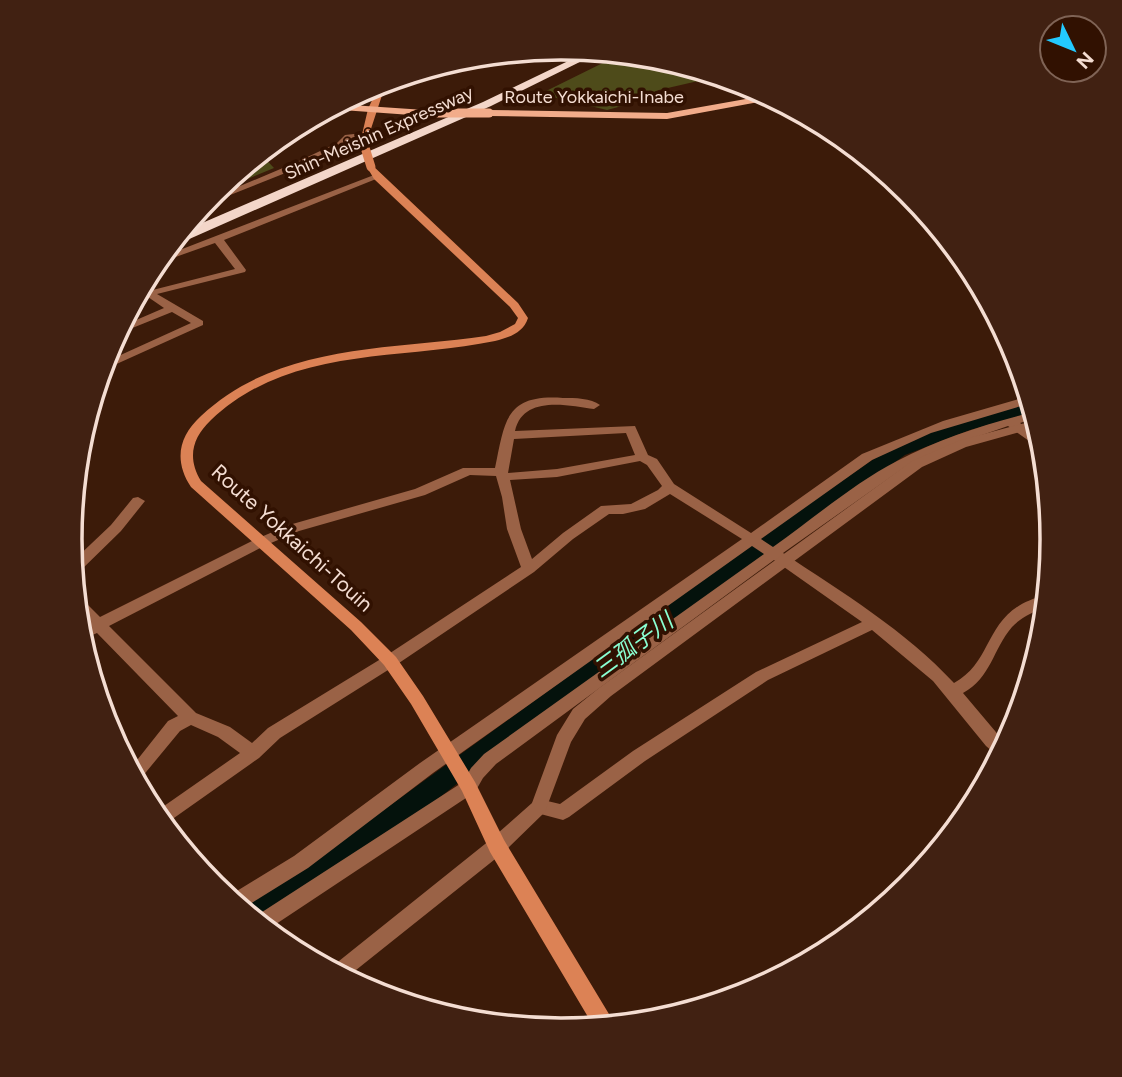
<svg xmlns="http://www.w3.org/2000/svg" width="1122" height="1077" font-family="Figtree,'Noto Sans JP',sans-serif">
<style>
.green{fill:#4e4b1a}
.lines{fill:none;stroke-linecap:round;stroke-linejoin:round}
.river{fill:#04120c;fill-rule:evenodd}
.minor{fill:#9a6246;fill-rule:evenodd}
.tertiary{fill:#9a6246;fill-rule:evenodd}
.secondary{fill:#dc8255;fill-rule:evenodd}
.primary{fill:#f2ac8a;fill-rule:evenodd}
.motorway{fill:#f3d6c9;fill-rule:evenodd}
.secondary-bridge{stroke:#dc8255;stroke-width:9}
.primary-bridge{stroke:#f2ac8a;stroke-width:9}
.labels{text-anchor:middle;stroke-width:7;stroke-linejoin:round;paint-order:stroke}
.far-street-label{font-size:18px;fill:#f4ddd2;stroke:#311101}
.street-label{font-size:21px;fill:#f4ddd2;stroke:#311101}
.water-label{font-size:23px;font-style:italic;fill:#8affd2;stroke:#311101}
.rim{fill:none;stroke:#f4ddd2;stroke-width:3.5}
</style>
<rect width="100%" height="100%" fill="#3c1b09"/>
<path class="green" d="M 623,53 L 657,57 L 720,76 L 659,90 L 626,105 L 607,110 L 540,94 Z
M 260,153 L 274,168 L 211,194 L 214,191 Z"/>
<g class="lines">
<path class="river" d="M 1030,402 L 1034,412 L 970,430 L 905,455 L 761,558 L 481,765 L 361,859 L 260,924 L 238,906 L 341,841 L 745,548 L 891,447 L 956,422 Z"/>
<path class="minor" d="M 363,133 L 366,133 L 366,137 L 350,139 L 343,147 L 303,166 L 200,207 L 207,200 L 297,162 L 337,143 L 345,135 Z
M 374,175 L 381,177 L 224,240 L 246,270 L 245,272 L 157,294 L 203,321 L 203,325 L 101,371 L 103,363 L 191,323 L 172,312 L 115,335 L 120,327 L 164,308 L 148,297 L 133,302 L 137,294 L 235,269 L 215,243 L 153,265 L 159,258 Z
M 1029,396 L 1031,403 L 931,433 L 872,460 L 761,539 L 773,547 C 814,518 853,484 897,461 C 940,438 987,424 1033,412 L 1035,418 L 1020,423 L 1041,438 L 1043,449 L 1039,448 L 1008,426 L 942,449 L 905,467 L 783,553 C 842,592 906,631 954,683 C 997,660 982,609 1047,595 L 1046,606 C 1034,612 1021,617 1012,627 C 993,649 991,678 963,693 L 1006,744 L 999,757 L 986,746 L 933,681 L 872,630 L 768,680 L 645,761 L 569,817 L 563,820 L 533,812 L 530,807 L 533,802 L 539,799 L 560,804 L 633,751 L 756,672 L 862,622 L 774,560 L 496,764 L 483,778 L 475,792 L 267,930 L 253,918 L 463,782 L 471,768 L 484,754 L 764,554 L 752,546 L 433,773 L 308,868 L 242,909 L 227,897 L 294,856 L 420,763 L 742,539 L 670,494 L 645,509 L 623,514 L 609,514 L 573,539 L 534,572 L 396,665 L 280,738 L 259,758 L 164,825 L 154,813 L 240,753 L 218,737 L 191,725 L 180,731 L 137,783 L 130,769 L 168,721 L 178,716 L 97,633 L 81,640 L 79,629 L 88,624 L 77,612 L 76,597 L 81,598 L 100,617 L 254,540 L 289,525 L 415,489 L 463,468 L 495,468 C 505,421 505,394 563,398 C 575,398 591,398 600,405 L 594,409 C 567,405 523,395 515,431 L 635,426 L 648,455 L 657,459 L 674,484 L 751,533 L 862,454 L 943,421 ZM 626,433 L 635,455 L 557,469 L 508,473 L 514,439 ZM 640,461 L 647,465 L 662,486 L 658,490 L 631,504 L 601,506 L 563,533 L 532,559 L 521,529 L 510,480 L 557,477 ZM 470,475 L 496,476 L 502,497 L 507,529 L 521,567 L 384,657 L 268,728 L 252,743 L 230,727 L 196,713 L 109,626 L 264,546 L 299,531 L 425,495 Z
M 138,497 L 145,501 L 121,531 L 78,573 L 73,575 L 72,562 L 111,525 L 133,498 Z
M 497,838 L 504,840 L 506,846 L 504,852 L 346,978 L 329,969 L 490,840 Z"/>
<path class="tertiary" d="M 1036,420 L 1038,427 L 966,447 L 922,467 L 611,696 L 585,719 L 571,742 L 545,812 L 504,852 L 497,854 L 490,852 L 488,846 L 490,840 L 532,803 L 557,735 L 573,709 L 599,688 L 912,461 L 958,441 Z"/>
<path class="secondary" d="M 387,80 L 367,141 L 360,143 L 368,109 L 380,83 Z
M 371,164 L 518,303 L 528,318 C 523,333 510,337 495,341 C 397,361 289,346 211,420 C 192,438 187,458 201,481 L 361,622 L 396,657 L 423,696 L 475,782 L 504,840 L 615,1024 L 594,1027 L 490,852 L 462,791 L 411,704 L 384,665 L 351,630 L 191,487 C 174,461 178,437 201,416 C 277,344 388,350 486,336 L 500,332 L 515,324 L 518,318 L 510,307 L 374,179 L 367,167 Z"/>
<path class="primary" d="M 768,95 L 775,99 L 667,119 L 489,116 L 484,113 L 489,110 L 667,113 Z
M 336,104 L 425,110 L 430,113 L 425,116 L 328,109 Z"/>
<path class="motorway" d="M 591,50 L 602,51 L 491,106 L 178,244 L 170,245 L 179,233 L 483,102 Z"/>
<path class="secondary-bridge" d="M 363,141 L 371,167"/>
<path class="primary-bridge" d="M 425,113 L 489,113"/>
</g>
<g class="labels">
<g class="far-street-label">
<text x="594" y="103">Route Yokkaichi-Inabe</text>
<text transform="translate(379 133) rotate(-24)" y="6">Shin-Meishin Expressway</text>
</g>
<g class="street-label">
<text transform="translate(292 538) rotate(42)" y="7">Route Yokkaichi-Touin</text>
</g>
<g class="water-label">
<text transform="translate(633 645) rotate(-36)" y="8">三孤子川</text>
</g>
</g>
<path d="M0 0H1122V1077H0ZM82 539a479 479 0 1 1 958 0a479 479 0 1 1-958 0Z" fill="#412112" fill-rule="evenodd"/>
<path class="rim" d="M82 539a479 479 0 1 1 958 0a479 479 0 1 1-958 0Z"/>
<g transform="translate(1073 49) rotate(133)"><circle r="33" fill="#311101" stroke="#7f6355" stroke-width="2"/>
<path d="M0-5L12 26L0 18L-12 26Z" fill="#23c9fe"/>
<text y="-10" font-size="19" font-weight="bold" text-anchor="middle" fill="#f4ddd2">N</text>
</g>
</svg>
